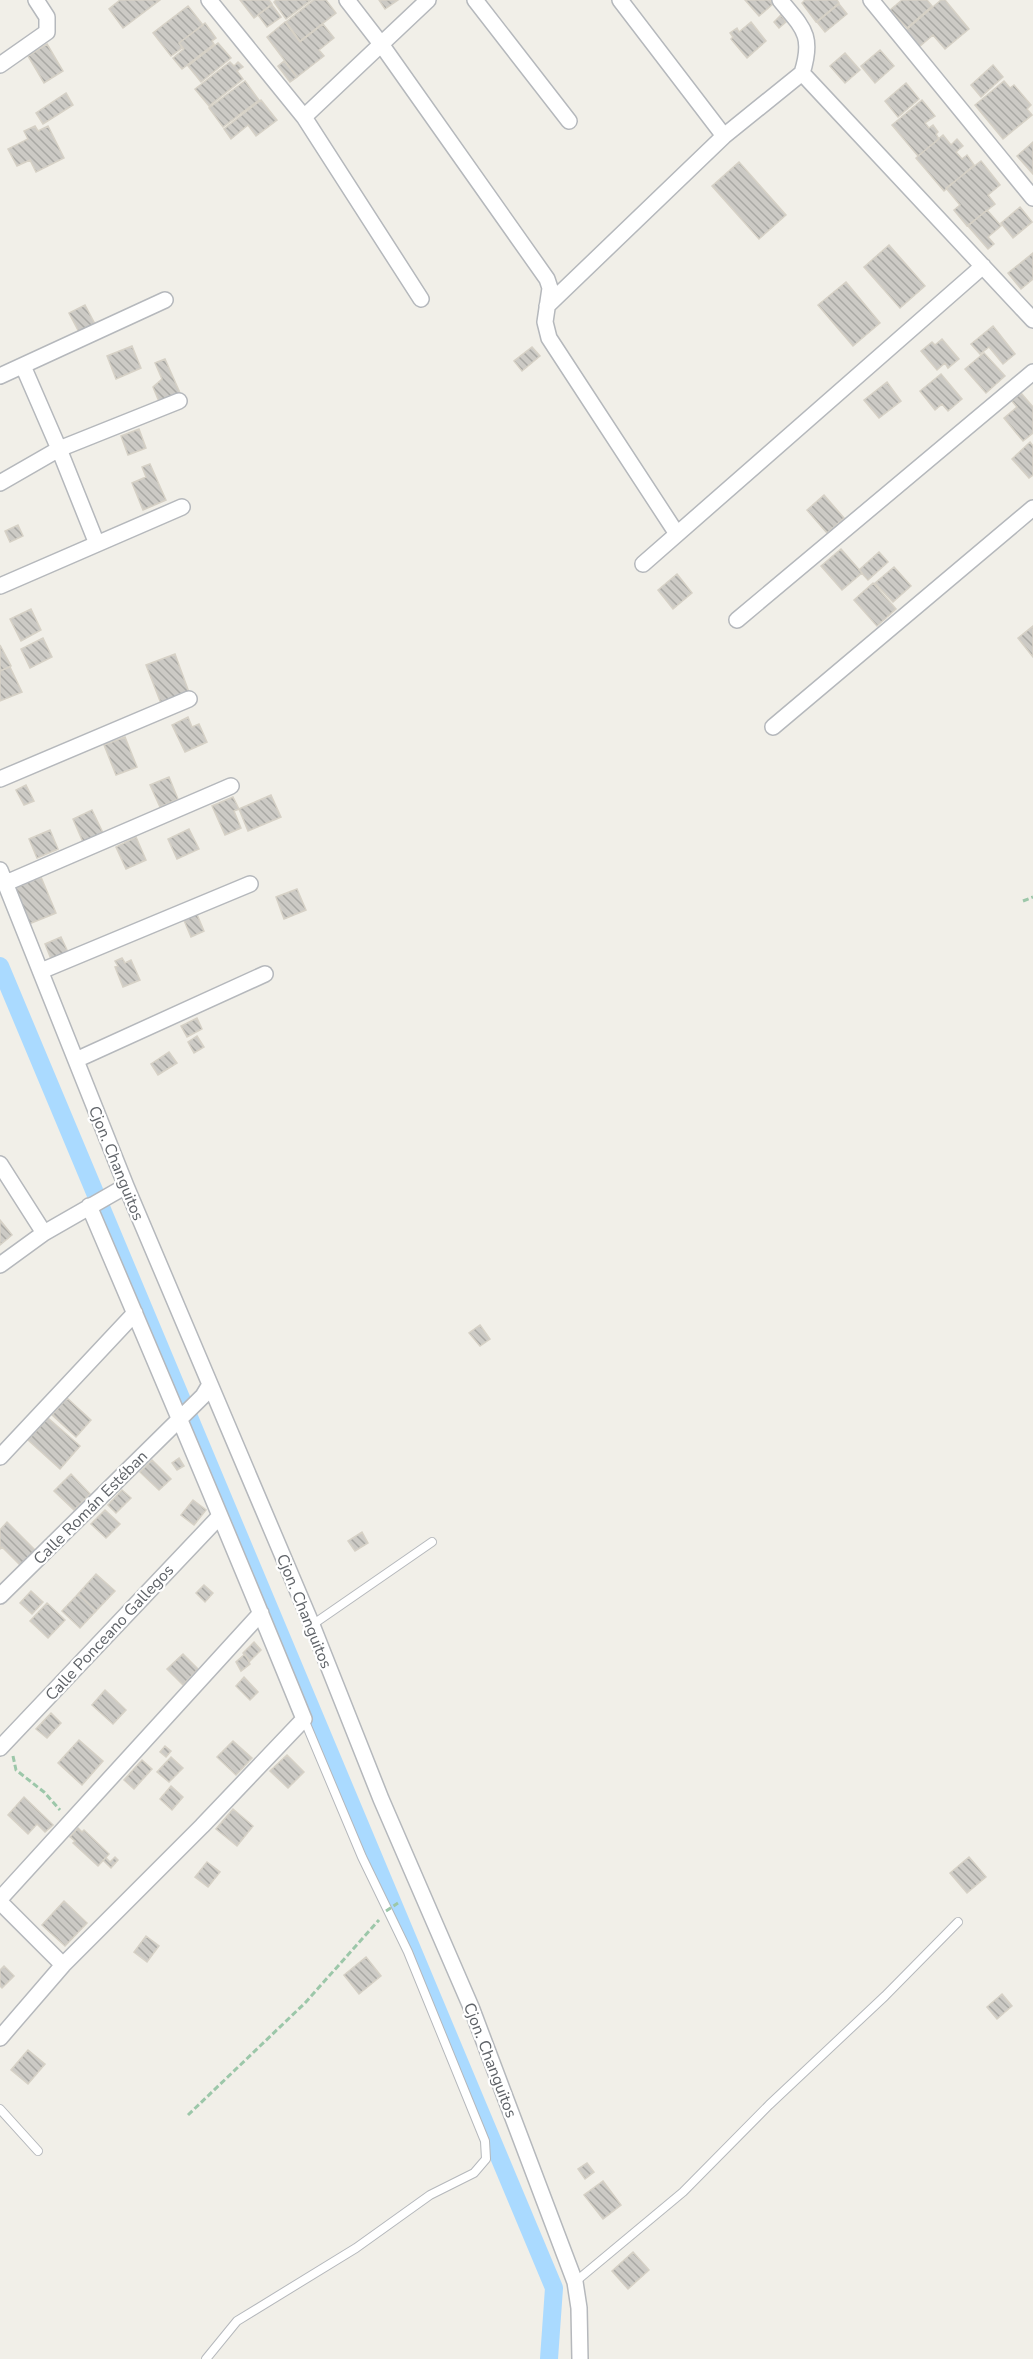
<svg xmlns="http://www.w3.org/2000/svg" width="1033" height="2359" font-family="'Nunito Sans',sans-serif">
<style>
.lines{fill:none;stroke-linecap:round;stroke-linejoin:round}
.canal{stroke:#aadaff;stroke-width:18}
.building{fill:url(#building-back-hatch);stroke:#d6d1c6;stroke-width:1.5}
.lane-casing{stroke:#b5b8bc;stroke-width:10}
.street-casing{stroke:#b5b8bc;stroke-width:18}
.path{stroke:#9cc7a9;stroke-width:3;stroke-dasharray:6 3;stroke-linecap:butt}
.lane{stroke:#fff;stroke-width:8}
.street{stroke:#fff;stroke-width:15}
.path-bridge{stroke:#9cc7a9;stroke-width:3;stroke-dasharray:6 3;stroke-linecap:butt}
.labels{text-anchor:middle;stroke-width:4.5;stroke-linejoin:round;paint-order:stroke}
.street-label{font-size:16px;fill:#5f6368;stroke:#fff}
</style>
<defs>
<pattern id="building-back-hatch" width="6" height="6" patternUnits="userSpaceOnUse" patternTransform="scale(1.5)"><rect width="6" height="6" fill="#cccac5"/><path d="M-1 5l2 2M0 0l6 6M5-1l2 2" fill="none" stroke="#a9a8a4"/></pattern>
</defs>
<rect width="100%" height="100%" fill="#f1efe8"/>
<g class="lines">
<path class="canal" d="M 0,966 L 554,2288 L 549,2359"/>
</g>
<path class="building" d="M 120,0 L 160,0 L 123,28 L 109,9 Z
M 240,0 L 269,0 L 272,4 L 254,18 Z
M 276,0 L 311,0 L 286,19 L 274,2 Z
M 314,0 L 326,0 L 336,13 L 300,41 L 286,22 Z
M 379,0 L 398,0 L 385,9 Z
M 745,0 L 770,0 L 773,4 L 759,16 Z
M 805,0 L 837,0 L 839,3 L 816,22 L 802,3 Z
M 902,0 L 927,0 L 932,6 L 907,28 L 890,10 Z
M 941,0 L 945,0 L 969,29 L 945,49 L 933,35 L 919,47 L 905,31 Z
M 839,4 L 847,14 L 825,32 L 817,22 Z
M 272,5 L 281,17 L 267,27 L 258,15 Z
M 188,6 L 203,25 L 179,43 L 182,48 L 171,56 L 153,33 Z
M 781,15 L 786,22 L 779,28 L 774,22 Z
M 285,22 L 300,42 L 323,24 L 334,38 L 319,50 L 324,56 L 297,77 L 267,37 Z
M 751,22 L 766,41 L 747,58 L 731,39 L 733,37 L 730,33 L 737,28 L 739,32 Z
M 205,23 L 216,38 L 212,41 L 214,44 L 182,69 L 173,58 L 184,49 L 179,43 Z
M 218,43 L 231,58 L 201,82 L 188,66 Z
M 47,44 L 63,71 L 44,83 L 28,56 Z
M 880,50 L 894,66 L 875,83 L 861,66 Z
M 845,53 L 860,70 L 845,83 L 830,66 Z
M 284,61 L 297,77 L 290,82 L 278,66 Z
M 230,62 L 234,66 L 238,62 L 243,67 L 237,71 L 243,79 L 209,106 L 195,89 Z
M 993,65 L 1003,77 L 981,97 L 971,85 Z
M 245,81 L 259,100 L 223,127 L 209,108 Z
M 1004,81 L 1010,88 L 1014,85 L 1031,105 L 1027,109 L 1032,115 L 1003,139 L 975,105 Z
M 906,83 L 919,99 L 898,117 L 885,101 Z
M 66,93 L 73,105 L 43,124 L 36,113 Z
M 261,100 L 277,120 L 256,136 L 248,125 L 231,139 L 224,129 Z
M 922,100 L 935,116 L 925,123 L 929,128 L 933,125 L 938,132 L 936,134 L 939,139 L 918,156 L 892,125 Z
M 35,126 L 38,131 L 48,126 L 64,158 L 36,172 L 30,160 L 17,166 L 8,149 L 28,139 L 24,131 Z
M 943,135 L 951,145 L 957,139 L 963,146 L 956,152 L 962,159 L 967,155 L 974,165 L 944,191 L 916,158 Z
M 1033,142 L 1033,174 L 1017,156 Z
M 981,161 L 1000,185 L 988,195 L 995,204 L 967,226 L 954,210 L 960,205 L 946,188 Z
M 739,162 L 786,215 L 759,239 L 712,186 Z
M 1020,207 L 1032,222 L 1013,238 L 1001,223 Z
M 987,210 L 1001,226 L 988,237 L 994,244 L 988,249 L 968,226 Z
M 889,245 L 925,286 L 900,308 L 864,267 Z
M 1033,253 L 1033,279 L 1021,289 L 1008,273 Z
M 846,282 L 880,323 L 853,346 L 818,305 Z
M 85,305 L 96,326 L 80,334 L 69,313 Z
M 993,326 L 1015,354 L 1003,364 L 989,347 L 980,354 L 971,344 Z
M 942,339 L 959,359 L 948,368 L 945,363 L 937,370 L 921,351 L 932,342 L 935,345 Z
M 132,346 L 141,368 L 116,379 L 107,356 Z
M 532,347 L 540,356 L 522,371 L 514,361 Z
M 984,353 L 1005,376 L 986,393 L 965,369 Z
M 165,359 L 181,395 L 160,404 L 153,387 L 162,379 L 155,363 Z
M 941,374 L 962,399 L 948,411 L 942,404 L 935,410 L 920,391 Z
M 887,382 L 901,401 L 879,418 L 864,400 Z
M 1021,393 L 1033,407 L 1033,433 L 1023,441 L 1004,418 L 1017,407 L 1012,401 Z
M 139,429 L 146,448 L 128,455 L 121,436 Z
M 1030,442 L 1033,446 L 1033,475 L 1029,478 L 1012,459 Z
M 150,464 L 166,500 L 143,510 L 132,483 L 146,477 L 142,467 Z
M 824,495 L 844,518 L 827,533 L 807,510 Z
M 18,525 L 23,536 L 10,542 L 5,531 Z
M 841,549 L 862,573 L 842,590 L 821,566 Z
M 879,552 L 888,562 L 868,580 L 859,570 Z
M 894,567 L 911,586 L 893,602 L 875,583 Z
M 677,574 L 692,593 L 673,609 L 658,590 Z
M 873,583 L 896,609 L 877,626 L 854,600 Z
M 31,609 L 41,630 L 21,641 L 10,619 Z
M 1033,626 L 1033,657 L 1018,638 Z
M 43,638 L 52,657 L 30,668 L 21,649 Z
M 0,645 L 11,666 L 0,671 Z
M 175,654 L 190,695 L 162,706 L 146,665 Z
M 10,667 L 22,692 L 0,701 L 0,671 Z
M 188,717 L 192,727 L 199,724 L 207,742 L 185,752 L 172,725 Z
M 125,737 L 137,767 L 116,775 L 104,745 Z
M 169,777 L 178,799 L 160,807 L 150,785 Z
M 26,785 L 34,801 L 24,805 L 16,790 Z
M 271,795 L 281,817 L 248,831 L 239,809 Z
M 233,797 L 239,809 L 234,811 L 241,828 L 225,835 L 212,806 Z
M 92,810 L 103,833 L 83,842 L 73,819 Z
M 189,829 L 199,849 L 177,859 L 168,839 Z
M 50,830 L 58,849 L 37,858 L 29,839 Z
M 136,837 L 146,860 L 126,869 L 116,847 Z
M 41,877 L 56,913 L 29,924 L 15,888 Z
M 297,889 L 306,910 L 284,919 L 276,897 Z
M 196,912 L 204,931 L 191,937 L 183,918 Z
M 61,937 L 68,952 L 51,959 L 45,944 Z
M 122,958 L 125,963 L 131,960 L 140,980 L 123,987 L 115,967 L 118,966 L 115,961 Z
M 197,1018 L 202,1029 L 187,1037 L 181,1026 Z
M 197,1036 L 204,1047 L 194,1053 L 188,1042 Z
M 169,1052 L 177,1063 L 158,1075 L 151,1064 Z
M 0,1220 L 12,1235 L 0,1245 Z
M 480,1325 L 490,1339 L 480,1346 L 469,1333 Z
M 67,1398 L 91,1420 L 76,1437 L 52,1415 Z
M 48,1418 L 80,1446 L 60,1469 L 28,1440 Z
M 179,1458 L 184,1466 L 177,1470 L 172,1463 Z
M 152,1460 L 171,1479 L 159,1490 L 140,1472 Z
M 71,1474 L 90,1494 L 74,1510 L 54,1491 Z
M 122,1490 L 131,1498 L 116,1513 L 108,1505 Z
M 193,1500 L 206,1510 L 194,1525 L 181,1515 Z
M 105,1510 L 120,1524 L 106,1538 L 91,1524 Z
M 7,1522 L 35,1550 L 20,1565 L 2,1547 L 0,1549 L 0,1530 Z
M 362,1532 L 368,1543 L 355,1551 L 348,1541 Z
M 96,1574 L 115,1591 L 96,1611 L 78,1594 Z
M 204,1585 L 213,1593 L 205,1602 L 196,1593 Z
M 31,1591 L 43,1602 L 32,1614 L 20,1603 Z
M 78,1594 L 96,1611 L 80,1628 L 62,1611 Z
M 47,1603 L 65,1620 L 48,1638 L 30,1621 Z
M 254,1642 L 261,1650 L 250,1661 L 243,1653 Z
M 183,1654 L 198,1669 L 183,1685 L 167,1669 Z
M 245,1654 L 250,1664 L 241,1671 L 236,1662 Z
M 244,1677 L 258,1692 L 250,1700 L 236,1686 Z
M 105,1690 L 126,1710 L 113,1724 L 92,1705 Z
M 51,1713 L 61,1723 L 47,1738 L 36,1729 Z
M 79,1740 L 103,1761 L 82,1785 L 58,1763 Z
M 233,1741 L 252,1758 L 236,1775 L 217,1757 Z
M 165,1746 L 171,1751 L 166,1757 L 160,1752 Z
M 287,1755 L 304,1772 L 288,1788 L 270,1771 Z
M 171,1757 L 183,1768 L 169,1782 L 157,1772 Z
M 142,1760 L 152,1769 L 134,1789 L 124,1780 Z
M 171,1786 L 183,1797 L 172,1810 L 160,1799 Z
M 24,1797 L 53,1825 L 45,1832 L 37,1824 L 28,1834 L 8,1815 Z
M 233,1809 L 253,1826 L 237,1846 L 216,1829 Z
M 78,1828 L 82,1832 L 84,1830 L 109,1854 L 98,1866 L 73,1843 L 75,1841 L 70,1837 Z
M 115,1857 L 118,1860 L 111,1868 L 103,1860 L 106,1858 L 110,1862 Z
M 969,1857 L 986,1877 L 967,1893 L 950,1873 Z
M 207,1862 L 220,1872 L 208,1887 L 195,1877 Z
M 64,1901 L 87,1923 L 65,1946 L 42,1925 Z
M 146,1936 L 159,1946 L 147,1962 L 134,1952 Z
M 366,1957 L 381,1976 L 359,1994 L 344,1975 Z
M 4,1966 L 14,1976 L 2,1988 L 0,1986 L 0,1970 Z
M 1002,1994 L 1012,2006 L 997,2019 L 987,2007 Z
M 28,2050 L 45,2064 L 28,2084 L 11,2070 Z
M 587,2163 L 594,2172 L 585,2179 L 578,2169 Z
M 603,2181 L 621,2205 L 603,2219 L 584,2195 Z
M 633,2252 L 649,2270 L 628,2289 L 612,2271 Z"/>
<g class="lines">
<g class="lane-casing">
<path id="lane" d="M 312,1625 L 432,1542
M 0,2109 L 38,2151
M 575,2282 L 683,2192 L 769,2105 L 885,1996 L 958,1922
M 206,2359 L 237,2321 L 356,2248 L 430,2195 L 474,2173 L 486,2159 L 485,2141 L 408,1952 L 362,1857 L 304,1719"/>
</g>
<g class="street-casing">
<path id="street" d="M 209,0 L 304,117 L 421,299
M 347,0 L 381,44 L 547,279 L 550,288 L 545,322 L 549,338 L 677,534
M 475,0 L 569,121
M 620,0 L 724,136
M 780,0 C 803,28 814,35 802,73 L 1033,320
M 871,0 L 1033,198
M 0,65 L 47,32 L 47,17 L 36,0
M 304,117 L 428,0
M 547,306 L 724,136 L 802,73
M 0,376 L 165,300
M 0,483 L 59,449 L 23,366
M 97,544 L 59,449 L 179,401
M 643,564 L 983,266
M 0,586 L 182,507
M 737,620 L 1033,372
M 773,727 L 1033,508
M 0,779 L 189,699
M 0,870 L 126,1186 L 312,1625 L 381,1799 L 471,2007 L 575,2282 L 579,2308 L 580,2359
M 6,883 L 231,786
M 41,971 L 250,884
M 76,1060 L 265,974
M 0,1164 L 44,1233
M 0,1265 L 44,1233 L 126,1186
M 0,1457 L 135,1313
M 0,1596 L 203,1396 L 209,1386
M 0,1748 L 219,1517
M 0,1899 L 261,1613
M 0,1902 L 63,1965
M 0,2038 L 63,1965 L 202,1826 L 304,1719 C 234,1547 162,1377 89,1206"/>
</g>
<path class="path" d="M 1023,901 L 1033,897
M 13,1756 L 16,1770 L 44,1792 L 60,1810
M 188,2115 L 305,2003 L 379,1920"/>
<use href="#lane" class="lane"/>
<use href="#street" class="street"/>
<path class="path-bridge" d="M 386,1911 L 398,1903"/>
</g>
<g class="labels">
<g class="street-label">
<text transform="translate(117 1163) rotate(68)" y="6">Cjon. Changuitos</text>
<text transform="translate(90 1507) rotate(-45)" y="6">Calle Román Estéban</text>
<text transform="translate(305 1611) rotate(68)" y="6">Cjon. Changuitos</text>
<text transform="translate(109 1632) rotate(-47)" y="6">Calle Ponceano Gallegos</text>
<text transform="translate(491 2060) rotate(69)" y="6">Cjon. Changuitos</text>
</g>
</g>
</svg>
